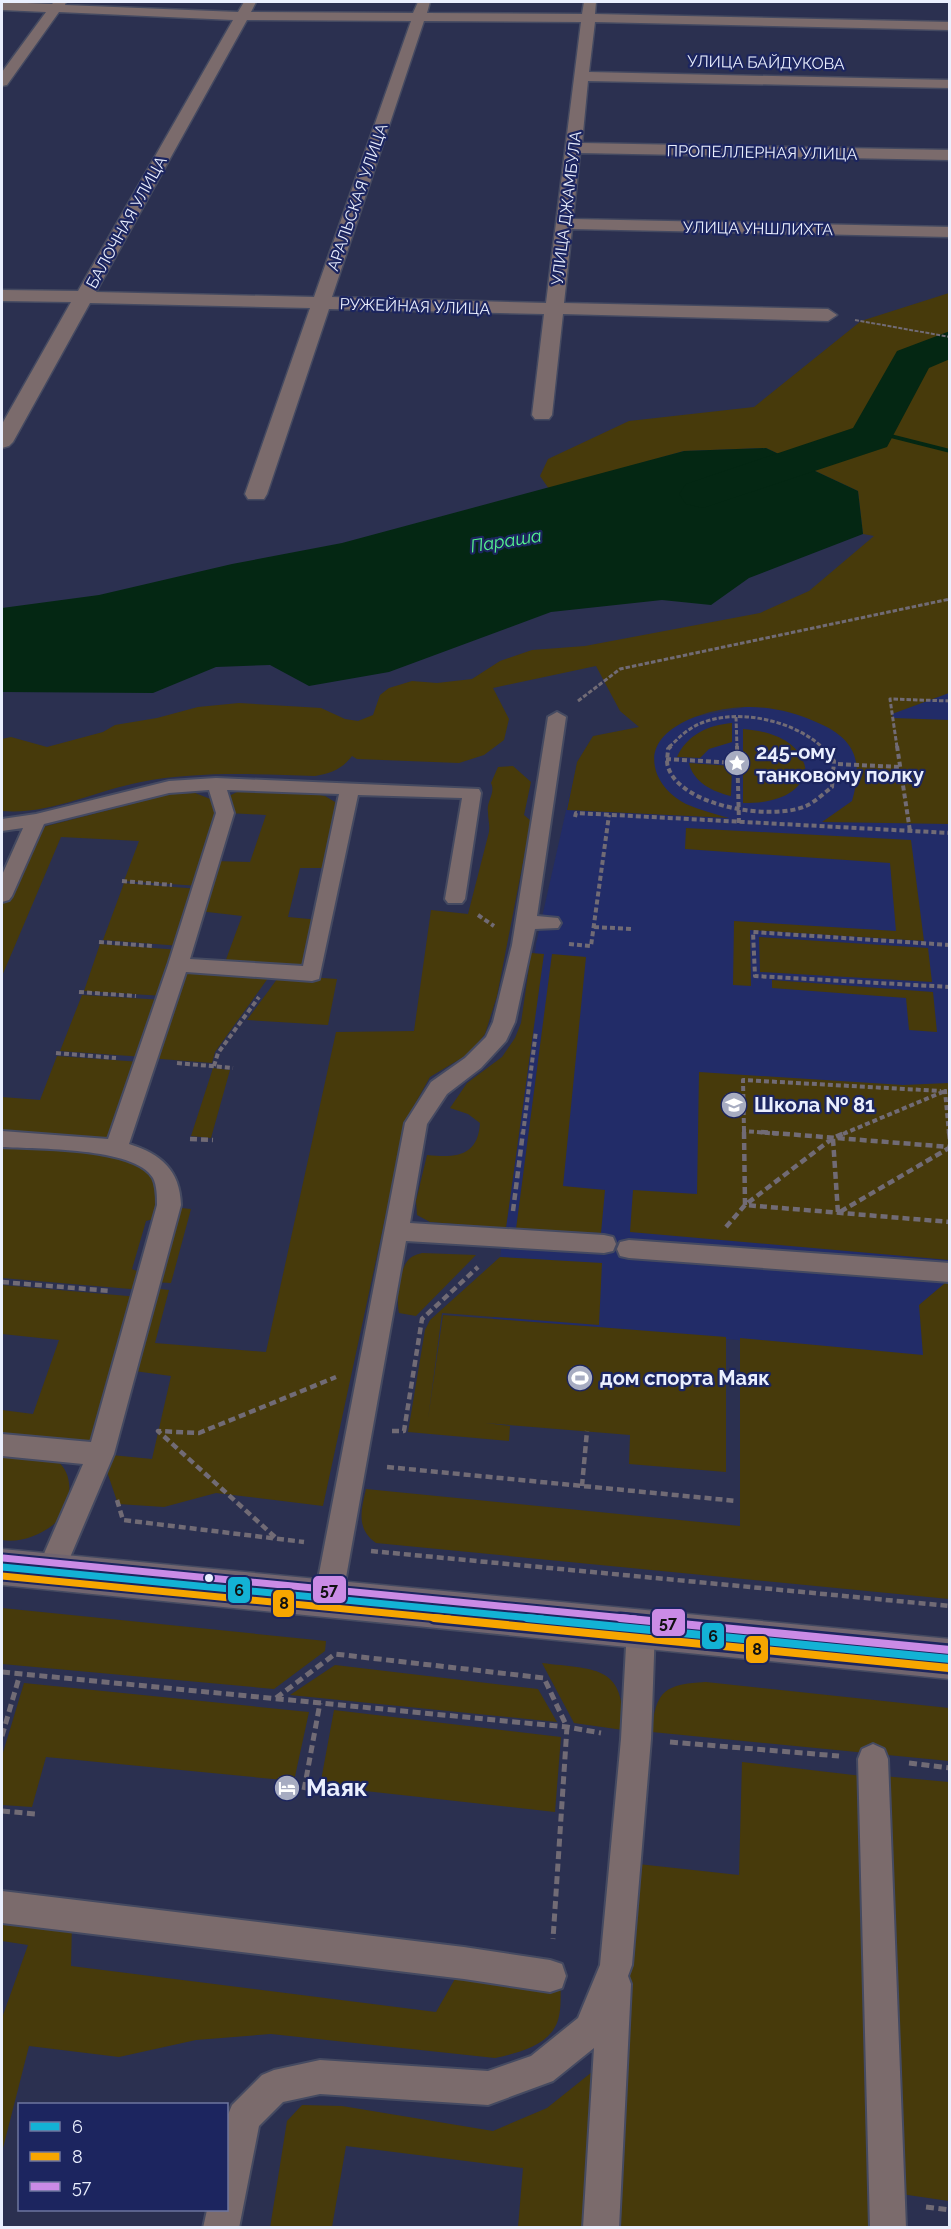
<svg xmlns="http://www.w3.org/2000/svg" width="951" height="2229" font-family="Raleway,sans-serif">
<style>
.built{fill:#222c68}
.green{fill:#473a0b}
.water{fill:#042713}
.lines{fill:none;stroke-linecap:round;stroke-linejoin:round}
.stream{fill:#042713;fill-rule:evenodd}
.river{fill:#042713;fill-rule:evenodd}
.lane-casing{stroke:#454a61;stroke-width:4}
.street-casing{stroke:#454a61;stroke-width:3}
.secondary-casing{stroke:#454a61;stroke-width:3}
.path-far4{stroke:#716b75;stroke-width:2;stroke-dasharray:4 1.5;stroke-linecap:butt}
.path-far3{stroke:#716b75;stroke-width:3;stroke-dasharray:4.5 2;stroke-linecap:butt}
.path-far2{stroke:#716b75;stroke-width:4;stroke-dasharray:5 3;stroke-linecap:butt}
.path-far1{stroke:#716b75;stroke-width:4.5;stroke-dasharray:7 4;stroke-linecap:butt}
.path{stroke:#716b75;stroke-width:5;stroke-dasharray:8 4.5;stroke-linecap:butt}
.lane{fill:#7b6b6c;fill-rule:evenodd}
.street{fill:#7b6b6c;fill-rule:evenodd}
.secondary{fill:#71656f;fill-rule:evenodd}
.bus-1-far1-casing{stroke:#1c255f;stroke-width:11}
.bus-1-casing{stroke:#1c255f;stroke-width:13}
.bus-2-far1-casing{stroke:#1c255f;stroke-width:11}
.bus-2-casing{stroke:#1c255f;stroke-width:13}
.bus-3-far1-casing{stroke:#1c255f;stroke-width:11}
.bus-3-casing{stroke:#1c255f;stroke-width:13}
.bus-1-far1{stroke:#13b2d5;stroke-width:7}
.bus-1{stroke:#13b2d5;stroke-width:8}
.bus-2-far1{stroke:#f7a600;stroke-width:7}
.bus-2{stroke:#f7a600;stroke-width:8}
.bus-3-far1{stroke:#ca8be6;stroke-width:7}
.bus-3{stroke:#ca8be6;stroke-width:8}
.bus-dot{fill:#eaeffe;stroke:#1c255f;stroke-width:2}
.labels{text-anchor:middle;stroke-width:4.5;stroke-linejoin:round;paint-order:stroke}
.far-street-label{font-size:16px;fill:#eaeffe;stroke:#1c255f}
.far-water-label{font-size:18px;font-style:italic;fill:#56f590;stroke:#1c255f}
.poi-label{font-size:20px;font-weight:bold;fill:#eaeffe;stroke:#1c255f;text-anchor:start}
.near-poi-label{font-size:24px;font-weight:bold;fill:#eaeffe;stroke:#1c255f;text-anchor:start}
.line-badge{stroke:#1c255f;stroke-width:2}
.pale-badge-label{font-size:16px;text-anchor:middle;font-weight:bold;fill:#111}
</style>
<rect width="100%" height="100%" fill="#2b3050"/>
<path class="built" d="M 949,669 L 949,1358 L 493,1319 L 536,944 L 577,762 L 593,736 Z"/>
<path class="green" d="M 949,293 L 949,693 L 892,714 L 893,718 L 949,720 L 949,824 L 822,822 L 852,801 C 864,761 855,738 816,722 C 796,713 772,707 750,707 C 717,706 646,724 655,767 C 658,783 672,797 686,804 C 700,810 715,814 729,818 L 567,810 L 577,762 L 593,736 L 639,727 L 620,711 L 596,666 L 493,688 L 509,719 L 504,740 L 484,755 L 459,763 L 357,759 L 352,756 C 342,769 332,773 315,776 C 258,774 197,771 141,782 C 94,791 50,815 2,811 L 2,739 L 11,737 L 47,747 L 103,732 L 115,725 L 157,718 L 198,707 L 239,703 L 321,708 L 345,719 L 358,721 L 373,715 L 380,695 L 389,688 L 412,681 L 437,683 L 472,679 L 500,661 L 532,650 L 585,646 L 760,613 L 809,591 L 874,536 L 863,534 L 858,491 L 766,448 L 684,451 L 549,489 L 540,476 L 548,459 L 629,421 L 754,407 L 861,321 Z
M 732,723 L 732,742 L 709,749 L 700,758 L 677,757 C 687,735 708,725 732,723 Z
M 743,729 C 771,731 803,741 806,773 C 796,799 767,803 743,803 Z
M 689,763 L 732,766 L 731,796 C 713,792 693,782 689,763 Z
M 513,766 L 531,782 L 524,815 L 531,821 L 497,996 L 485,1034 L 470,1053 L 430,1077 L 411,1111 L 403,1135 L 323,1506 L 216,1493 L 164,1507 L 118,1504 L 101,1454 L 152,1459 L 171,1376 L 127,1370 L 150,1288 L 169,1290 L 155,1343 L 266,1352 L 336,1032 L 414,1031 L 431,910 L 468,914 L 489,832 C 490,824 488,820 488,812 C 486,802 496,793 491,783 L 498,767 Z
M 241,790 L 315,794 L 325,796 L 340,805 L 329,868 L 300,868 L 288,917 L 320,920 L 304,966 L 296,969 L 224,965 L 242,916 L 199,911 L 214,861 L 250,862 L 266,815 L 228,813 L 229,796 Z
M 195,793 L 213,800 L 222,813 L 200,886 L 124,881 L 139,841 L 61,837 L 2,976 L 2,905 L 35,829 L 171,794 Z
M 686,828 L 911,840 L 924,941 L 750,930 L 751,986 L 733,985 L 734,921 L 896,931 L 890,863 L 685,849 Z
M 124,883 L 199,889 L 181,946 L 103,940 Z
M 759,937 L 928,948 L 932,982 L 760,972 Z
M 100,944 L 180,950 L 164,996 L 84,991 Z
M 531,953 L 544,954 L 506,1228 L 430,1222 L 417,1215 L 416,1201 L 427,1155 C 455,1158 478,1157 480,1123 L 468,1114 L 450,1108 L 467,1083 L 502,1057 L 515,1038 L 521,1023 Z
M 552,954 L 586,957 L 563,1186 L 605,1190 L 601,1233 L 516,1229 Z
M 185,972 L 271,974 L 215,1052 L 212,1063 L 148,1058 Z
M 280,975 L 337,979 L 328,1025 L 247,1020 Z
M 772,980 L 933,992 L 937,1032 L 909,1030 L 906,998 L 772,988 Z
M 82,995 L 164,1000 L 144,1057 L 60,1051 Z
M 57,1056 L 141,1062 L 113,1145 L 2,1136 L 2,1097 L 40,1100 Z
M 213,1068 L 230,1070 L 211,1138 L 191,1136 Z
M 699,1072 L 903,1085 L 949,1083 L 949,1260 L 630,1232 L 633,1190 L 697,1194 Z
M 2,1142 L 114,1151 L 155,1169 L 161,1217 L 146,1221 L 132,1269 L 146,1275 L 142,1290 L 2,1278 Z
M 171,1207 L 191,1209 L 171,1283 L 151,1282 Z
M 422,1253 L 476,1255 L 416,1316 L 399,1313 C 396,1301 399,1269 409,1259 C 412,1256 418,1254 422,1253 Z
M 500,1257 L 602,1263 L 599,1325 L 442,1313 L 428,1419 L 443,1315 L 726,1337 L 726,1472 L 629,1464 L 630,1435 L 485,1423 L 510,1426 L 509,1441 L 408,1432 L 425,1330 L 430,1320 Z
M 945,1283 L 950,1284 L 949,1599 L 376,1543 C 356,1529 361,1510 366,1489 L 740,1526 L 740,1338 L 923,1355 L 919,1305 Z
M 2,1285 L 139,1297 L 96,1440 L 81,1447 L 2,1441 L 2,1410 L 33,1414 L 59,1340 L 2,1334 Z
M 2,1449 C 18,1451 41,1450 56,1460 C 77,1475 71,1509 53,1525 C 39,1536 19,1543 2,1540 Z
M 2,1608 L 326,1641 L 325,1651 L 274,1689 L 2,1664 Z
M 542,1663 C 596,1670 625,1664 623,1730 L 574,1723 Z
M 335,1665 L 538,1689 L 557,1722 L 290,1695 Z
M 706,1682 L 949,1708 L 949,1761 L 652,1732 C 655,1690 666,1684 706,1682 Z
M 24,1683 L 309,1712 L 294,1781 L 46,1757 L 32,1807 L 2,1805 L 2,1756 Z
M 334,1710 L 561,1737 L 555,1812 L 320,1786 Z
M 742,1762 L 862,1776 L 872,2227 L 619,2228 L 629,1967 L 638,1864 L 739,1875 Z
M 883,1776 L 949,1782 L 949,2201 L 901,2194 Z
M 2,1915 L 72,1922 L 71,1966 L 436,2012 L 464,1963 L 561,1977 C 560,1990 562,2008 558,2020 C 550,2046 517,2053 495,2058 L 271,2034 L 196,2040 L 119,2057 L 29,2046 L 2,2152 L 2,2018 L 28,1945 L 2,1941 Z
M 597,2068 L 587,2227 L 518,2227 L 523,2168 L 346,2146 L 332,2227 L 270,2228 L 287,2121 L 302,2105 L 342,2106 L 493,2131 L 547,2108 Z"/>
<path class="water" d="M 766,448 L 858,491 L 863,534 L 749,578 L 711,605 L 662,600 L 551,612 L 389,672 L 309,686 L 270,665 L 216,667 L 153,693 L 2,692 L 2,608 L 99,595 L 232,564 L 342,543 L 684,451 Z"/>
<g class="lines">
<path class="stream" d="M 871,429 L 950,449 L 950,453 L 871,433 Z"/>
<path class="river" d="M 950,331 L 950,359 L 929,368 L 887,447 L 703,508 L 686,504 L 679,494 L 686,484 L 853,428 L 897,351 Z"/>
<g class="lane-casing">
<path id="lane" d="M 557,712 L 566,717 L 537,916 L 558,918 L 561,923 L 558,928 L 535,929 L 515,1022 L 506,1041 L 481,1068 L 447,1094 L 427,1124 L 410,1223 L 604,1235 L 613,1237 L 616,1244 L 613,1251 L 604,1253 L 406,1241 L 342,1600 L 338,1609 L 328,1613 L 318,1609 L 314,1600 L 405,1123 L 431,1082 L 465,1058 L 486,1037 L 493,1022 L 512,945 L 548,717 Z
M 216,778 L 479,789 L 481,793 L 465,899 L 462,903 L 448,903 L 445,899 L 462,798 L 358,795 L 319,979 L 312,981 L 186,972 L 129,1144 C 161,1154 180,1170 181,1205 L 114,1454 L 60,1581 L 50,1585 L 40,1581 L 36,1572 L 83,1464 L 2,1456 L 2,1434 L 91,1442 L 157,1205 C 157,1196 157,1186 153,1178 C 135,1147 35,1149 2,1147 L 2,1131 L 108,1139 L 168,965 L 216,813 L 209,790 L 169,793 L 44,824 L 12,896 L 9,900 L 2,902 L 2,875 L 23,828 L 2,831 L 2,819 L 36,814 L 169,781 ZM 227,790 L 339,794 L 303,966 L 190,959 L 234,813 Z
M 629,1240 L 950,1263 L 950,1282 L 629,1258 L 620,1256 L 617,1249 L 620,1242 Z
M 641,1615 L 651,1619 L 655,1628 L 651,1739 L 632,1965 L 628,1976 L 631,1984 L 619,2228 L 583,2228 L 594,2048 L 553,2081 L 488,2105 L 320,2094 L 283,2102 L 259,2126 L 239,2228 L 203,2228 L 207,2210 L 226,2210 L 227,2117 L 232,2105 L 262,2075 L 274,2070 L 320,2060 L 488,2071 L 531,2056 L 578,2018 L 600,1965 L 621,1739 L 627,1628 L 631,1619 Z
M 873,1744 L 884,1749 L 888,1759 L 906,2228 L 870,2228 L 858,1759 L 862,1749 Z
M 2,1891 L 464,1947 L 550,1960 L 562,1964 L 566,1976 L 562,1988 L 550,1992 L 464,1979 L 2,1923 Z"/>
</g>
<g class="street-casing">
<path id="street" d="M 2,2 L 52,4 L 54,2 L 66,2 L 65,5 L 238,12 L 244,2 L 256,2 L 251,12 L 413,13 L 418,2 L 430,2 L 427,13 L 582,14 L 584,2 L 596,2 L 595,14 L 950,22 L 950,30 L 595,22 L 589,72 L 950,80 L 950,88 L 588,81 L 582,143 L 950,150 L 950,160 L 580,153 L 573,219 L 950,227 L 950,237 L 572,229 L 564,303 L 828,309 L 837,315 L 828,321 L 563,314 L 552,415 L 549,419 L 535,419 L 532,415 L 544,314 L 329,309 L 267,494 L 264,499 L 248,499 L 245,494 L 310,308 L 90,303 L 13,442 L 9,446 L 2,448 L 2,424 L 71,302 L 2,301 L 2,290 L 78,291 L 233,20 L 59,12 L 7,85 L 2,86 L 2,72 L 46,12 L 2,10 ZM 247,20 L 411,21 L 314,297 L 96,292 ZM 424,21 L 581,22 L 546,303 L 332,297 Z"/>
</g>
<g class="secondary-casing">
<path id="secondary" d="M 2,1549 L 950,1639 L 950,1679 L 2,1585 Z"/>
</g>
<path class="path-far4" d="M 855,320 L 950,337"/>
<path class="path-far3" d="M 578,701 L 620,669 L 950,599
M 736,717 L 737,747
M 669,747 C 675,742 680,736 687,731 C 724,704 791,718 822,747
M 897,747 L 890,699 L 950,701"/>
<path class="path-far2" d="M 671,746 L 668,749 C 668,754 666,762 668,767 C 681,807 772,821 806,806 C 815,802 824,793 832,787 L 834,761 L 821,746
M 737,746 L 739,823
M 897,746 L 910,831
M 666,759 L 737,763
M 838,764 L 900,767
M 575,817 L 576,813 L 950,833
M 122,881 L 172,885
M 478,915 L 494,926
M 594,927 L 633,929
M 99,942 L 152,946
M 569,944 L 591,946 L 609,815
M 950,945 L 753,932 L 755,976 L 950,987
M 79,992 L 136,996
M 56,1053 L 116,1058
M 177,1063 L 233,1068
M 214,1066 L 218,1053 L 259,997
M 744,1131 L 743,1080 L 941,1091
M 523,1134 L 536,1031
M 744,1134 L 744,1131 L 780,1134
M 843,1134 L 945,1091
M 949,1134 L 945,1091 L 950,1091"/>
<path class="path-far1" d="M 744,1132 L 745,1205 L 950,1222
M 761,1132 L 950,1147
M 949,1132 L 950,1140
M 190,1139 L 213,1140
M 833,1139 L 838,1213 L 949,1148
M 513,1211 L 523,1132
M 726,1227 L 745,1205 L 833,1138 L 847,1132
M 2,1282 L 111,1291
M 392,1431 L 404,1431 L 422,1319 L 478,1267
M 387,1467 L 737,1501
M 582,1486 L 587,1431
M 117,1500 L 123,1520 L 304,1542
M 275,1537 L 158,1431 L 199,1433 L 336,1377
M 371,1551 L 950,1606"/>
<path class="path" d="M 2,1672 L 567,1727 L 601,1733
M 276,1698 L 335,1654 L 544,1678 L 567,1727 L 553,1939
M 2,1736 L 20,1674
M 670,1742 L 839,1756
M 909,1763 L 950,1768
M 304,1790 L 320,1703
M 2,1811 L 36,1814
M 926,2207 L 950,2210"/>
<use href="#lane" class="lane"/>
<use href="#street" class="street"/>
<use href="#secondary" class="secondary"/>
<g class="bus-1-far1-casing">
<path id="bus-1-far1" d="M 2,1567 L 542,1619"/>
</g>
<g class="bus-1-casing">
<path id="bus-1" d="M 527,1618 L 950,1659"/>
</g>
<g class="bus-2-far1-casing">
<path id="bus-2-far1" d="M 2,1576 L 449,1619"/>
</g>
<g class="bus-2-casing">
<path id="bus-2" d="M 434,1618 L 949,1668"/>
</g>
<g class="bus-3-far1-casing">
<path id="bus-3-far1" d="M 3,1558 L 635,1619"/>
</g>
<g class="bus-3-casing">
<path id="bus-3" d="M 620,1618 L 950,1650"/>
</g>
<use href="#bus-1-far1" class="bus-1-far1"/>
<use href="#bus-1" class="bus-1"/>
<use href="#bus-2-far1" class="bus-2-far1"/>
<use href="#bus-2" class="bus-2"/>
<use href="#bus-3-far1" class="bus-3-far1"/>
<use href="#bus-3" class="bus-3"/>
</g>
<defs>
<g id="sight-disc" transform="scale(1.35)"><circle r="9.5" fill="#a7acc1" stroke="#1c255f"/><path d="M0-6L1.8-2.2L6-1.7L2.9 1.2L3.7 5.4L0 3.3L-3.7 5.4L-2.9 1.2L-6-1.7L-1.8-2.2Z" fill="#fff"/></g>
<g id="school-disc" transform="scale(1.35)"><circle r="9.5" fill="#a7acc1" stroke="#1c255f"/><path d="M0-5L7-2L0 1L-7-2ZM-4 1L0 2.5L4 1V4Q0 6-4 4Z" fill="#fff"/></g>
<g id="stadium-disc" transform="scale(1.35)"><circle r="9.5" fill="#a7acc1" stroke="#1c255f"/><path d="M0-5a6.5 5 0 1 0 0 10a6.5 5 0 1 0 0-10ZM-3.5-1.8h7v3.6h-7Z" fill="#fff"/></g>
<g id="hotel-disc" transform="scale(1.35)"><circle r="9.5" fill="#a7acc1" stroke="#1c255f"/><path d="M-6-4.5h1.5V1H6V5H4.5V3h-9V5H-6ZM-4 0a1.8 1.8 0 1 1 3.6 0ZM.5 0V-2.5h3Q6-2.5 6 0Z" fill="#fff"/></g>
</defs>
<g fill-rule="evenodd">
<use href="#sight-disc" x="737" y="763"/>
<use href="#school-disc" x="734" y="1105"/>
<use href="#stadium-disc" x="580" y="1378"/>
<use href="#hotel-disc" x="287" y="1788"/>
</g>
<circle class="bus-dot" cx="209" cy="1578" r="5"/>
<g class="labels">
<g class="far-street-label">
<text transform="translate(766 62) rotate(1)" y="6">УЛИЦА БАЙДУКОВА</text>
<text transform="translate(762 152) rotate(1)" y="6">ПРОПЕЛЛЕРНАЯ УЛИЦА</text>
<text transform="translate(357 197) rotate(-71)" y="6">АРАЛЬСКАЯ УЛИЦА</text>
<text transform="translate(566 208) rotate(-83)" y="6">УЛИЦА ДЖАМБУЛА</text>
<text transform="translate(126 222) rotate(-61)" y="6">БАЛОЧНАЯ УЛИЦА</text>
<text transform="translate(758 228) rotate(1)" y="6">УЛИЦА УНШЛИХТА</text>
<text transform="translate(415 306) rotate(2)" y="6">РУЖЕЙНАЯ УЛИЦА</text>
</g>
<g class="far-water-label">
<text transform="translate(506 541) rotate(-9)" y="6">Параша</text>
</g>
<g class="poi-label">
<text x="756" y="759">245-ому<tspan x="756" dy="23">танковому полку</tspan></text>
<text x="754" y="1112">Школа № 81</text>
<text x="600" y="1385">дом спорта Маяк</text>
</g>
<g class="near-poi-label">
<text x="306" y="1796">Маяк</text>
</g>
</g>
<g class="line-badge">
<rect x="312" y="1575" width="35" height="29" rx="6" fill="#ca8be6"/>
<rect x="227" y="1576" width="24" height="28" rx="6" fill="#13b2d5"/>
<rect x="272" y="1589" width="23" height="29" rx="6" fill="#f7a600"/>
<rect x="651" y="1608" width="35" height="29" rx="6" fill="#ca8be6"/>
<rect x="701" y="1622" width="24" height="28" rx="6" fill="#13b2d5"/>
<rect x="745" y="1635" width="24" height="29" rx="6" fill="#f7a600"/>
</g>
<g class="pale-badge-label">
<text x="329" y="1595">57</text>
<text x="239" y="1596">6</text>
<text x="284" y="1609">8</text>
<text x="668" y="1628">57</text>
<text x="713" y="1642">6</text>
<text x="757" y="1655">8</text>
</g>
<rect width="951" height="2229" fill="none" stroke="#eaeffe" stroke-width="6"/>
<rect x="18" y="2103" width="210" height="108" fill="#1c255f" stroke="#6e769f" stroke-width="1.5"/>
<rect x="30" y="2122" width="30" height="9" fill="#13b2d5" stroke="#6e769f" stroke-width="1.5"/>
<text x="72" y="2133" font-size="18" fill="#eaeffe">6</text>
<rect x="30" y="2152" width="30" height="9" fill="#f7a600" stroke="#6e769f" stroke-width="1.5"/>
<text x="72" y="2163" font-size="18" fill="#eaeffe">8</text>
<rect x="30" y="2182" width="30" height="9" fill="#ca8be6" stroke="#6e769f" stroke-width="1.5"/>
<text x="72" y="2193" font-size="18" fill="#eaeffe">57</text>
</svg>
